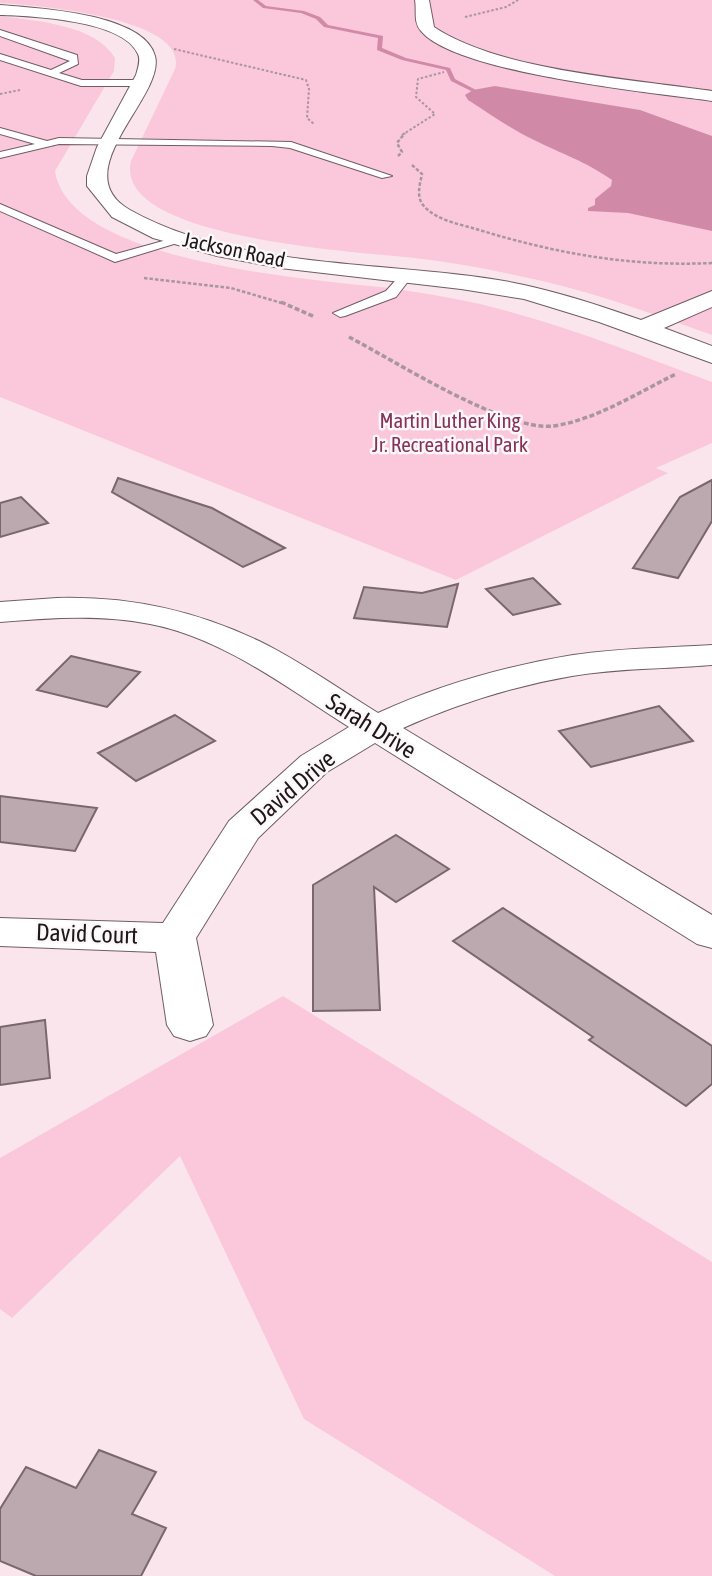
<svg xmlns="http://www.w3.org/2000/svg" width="712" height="1576" font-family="'Asap Condensed',sans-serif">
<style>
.green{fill:#fbc7db}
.water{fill:#d08aa8}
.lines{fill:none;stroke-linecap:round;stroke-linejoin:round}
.stream{fill:#d08aa8;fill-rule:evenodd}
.building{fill:#bca8af;stroke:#79676e;stroke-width:2}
.lane-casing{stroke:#6f5d64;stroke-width:2}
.street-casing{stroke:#6f5d64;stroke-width:2}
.path-far2{stroke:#a7969c;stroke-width:2;stroke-dasharray:2.5 2;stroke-linecap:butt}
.path-far1{stroke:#a7969c;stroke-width:2.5;stroke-dasharray:3.5 2;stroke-linecap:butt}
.path{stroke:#a7969c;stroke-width:3.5;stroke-dasharray:5 2.5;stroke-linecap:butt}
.lane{fill:#fff;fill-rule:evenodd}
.street{fill:#fff;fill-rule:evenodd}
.labels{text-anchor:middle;stroke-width:5;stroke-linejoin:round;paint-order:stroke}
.far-street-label{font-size:21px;fill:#1e1719;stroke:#fcf8f9}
.far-park-label{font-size:21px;fill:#85325b;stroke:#fcf8f9}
.street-label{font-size:24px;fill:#1e1719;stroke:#fcf8f9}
</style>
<rect width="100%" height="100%" fill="#fbe5ed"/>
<path class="green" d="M 0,0 L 712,0 L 712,335 C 648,312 585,289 519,276 C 484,268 449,262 414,258 C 366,252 112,240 131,161 L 175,69 C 190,17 32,5 0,3 Z
M 0,16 C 35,21 95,24 115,58 L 114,71 L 55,171 C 69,265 323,280 396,289 C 424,293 453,298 480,304 C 560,323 635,353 712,382 L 712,443 L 656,468 L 668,473 L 456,580 L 0,397 Z
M 283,996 L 712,1262 L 712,1576 L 555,1576 L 304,1419 L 180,1156 L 12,1318 L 0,1309 L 0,1158 Z"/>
<path class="water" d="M 495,86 L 640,110 L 712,136 L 712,231 L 628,213 L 588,211 L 588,208 L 595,205 L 595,199 L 611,186 L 612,180 C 585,161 562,154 534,140 C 511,129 490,114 468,100 L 465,95 L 473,90 Z"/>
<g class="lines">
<path class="stream" d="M 253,0 L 258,0 L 266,6 L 304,11 L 320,17 L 328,25 L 383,36 L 382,48 L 406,58 L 450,68 L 455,79 L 476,90 L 471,91 L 451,81 L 446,70 L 402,60 L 377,50 L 378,38 L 324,27 L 316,19 L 301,13 L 263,8 Z"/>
</g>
<path class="building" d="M 118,478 L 212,508 L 285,548 L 243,567 L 112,492 Z
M 712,480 L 712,521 L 678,578 L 633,568 L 680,497 Z
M 21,497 L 48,523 L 0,537 L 0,503 Z
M 533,578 L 560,604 L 513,615 L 486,589 Z
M 458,584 L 447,627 L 354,618 L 364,587 L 422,593 Z
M 71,656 L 140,672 L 107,707 L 37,690 Z
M 659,706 L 693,741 L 591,767 L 559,731 Z
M 175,715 L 215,741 L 136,781 L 98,753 Z
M 0,796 L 97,808 L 75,851 L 0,842 Z
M 396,835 L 449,869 L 396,902 L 374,887 L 380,1010 L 313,1011 L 313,885 Z
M 503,908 L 712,1046 L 712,1084 L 686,1106 L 589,1040 L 593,1037 L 453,941 Z
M 45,1020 L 50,1078 L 0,1085 L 0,1027 Z
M 99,1450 L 156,1472 L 132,1514 L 166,1528 L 141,1576 L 36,1576 L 0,1561 L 0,1509 L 26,1467 L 76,1488 Z"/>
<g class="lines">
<g class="lane-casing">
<path id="lane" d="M 0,30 L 77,55 L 78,64 L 59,73 L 82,80 L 141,80 L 146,83 L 141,86 L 81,86 L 0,60 L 0,54 L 51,70 L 70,61 L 0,36 Z
M 0,128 L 47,141 L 59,138 L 291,142 L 392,176 L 382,178 L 290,148 L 272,146 L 59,144 L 0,158 L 0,152 L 35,144 L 0,134 Z
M 0,204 L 116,254 L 181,236 L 187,240 L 115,262 L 0,211 Z
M 407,271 L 413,275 L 396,297 L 345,316 L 340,317 L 333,313 L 386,291 L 403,272 Z"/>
</g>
<g class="street-casing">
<path id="street" d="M 415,0 L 429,0 L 434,27 C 500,71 632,79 712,91 L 712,101 C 654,93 455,73 421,31 C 413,22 417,11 415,0 Z
M 0,5 C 36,8 144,13 155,56 C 166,96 63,172 130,210 C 235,269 382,261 498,280 C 547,288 595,304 641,320 L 712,291 L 712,307 L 664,328 L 712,346 L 712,363 L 599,322 L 524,299 L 461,289 L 280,268 L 217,256 L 153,238 L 112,217 L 87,186 L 87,176 L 97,147 L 136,75 C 138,68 141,60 138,54 C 123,20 32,16 0,15 Z
M 57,598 C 128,596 194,610 259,641 C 300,661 339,689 378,713 C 439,685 506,666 573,655 C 618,648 666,648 712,645 L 712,665 C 666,669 618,668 572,676 C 514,686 457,704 403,728 L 712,915 L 712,948 L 697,944 L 375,743 L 327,772 L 258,838 L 196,938 L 213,1025 L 206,1036 L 190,1041 L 174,1036 L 167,1025 L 156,952 L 0,946 L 0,918 L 163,923 L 229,821 L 301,756 L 349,727 C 287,688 223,638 150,624 C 100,614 50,618 0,622 L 0,602 Z"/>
</g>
<path class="path-far2" d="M 465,17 L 506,7 L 518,0
M 174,49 L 306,80 L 309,89 L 307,118 L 314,124
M 0,94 L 20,90
M 402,135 L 435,114 L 416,97 L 418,79 L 444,72"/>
<path class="path-far1" d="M 398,156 L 402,152 L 397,143 L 405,133
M 412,165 L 422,174 C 420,184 416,196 423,205 C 435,220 459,224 476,229 C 554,253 629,267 712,263
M 144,278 L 231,288 L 285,304"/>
<path class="path" d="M 281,302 L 315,317
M 349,337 C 395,361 506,432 553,426 C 596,420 637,393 676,374"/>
<use href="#lane" class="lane"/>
<use href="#street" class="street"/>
</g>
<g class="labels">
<g class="far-street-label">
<text transform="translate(234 250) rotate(12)" y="7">Jackson Road</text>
</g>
<g class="far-park-label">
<text x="450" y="428">Martin Luther King<tspan x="450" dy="24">Jr. Recreational Park</tspan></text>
</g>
<g class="street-label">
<text transform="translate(371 726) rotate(32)" y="8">Sarah Drive</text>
<text transform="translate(293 788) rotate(-40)" y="8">David Drive</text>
<text transform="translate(87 934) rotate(2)" y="8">David Court</text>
</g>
</g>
</svg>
